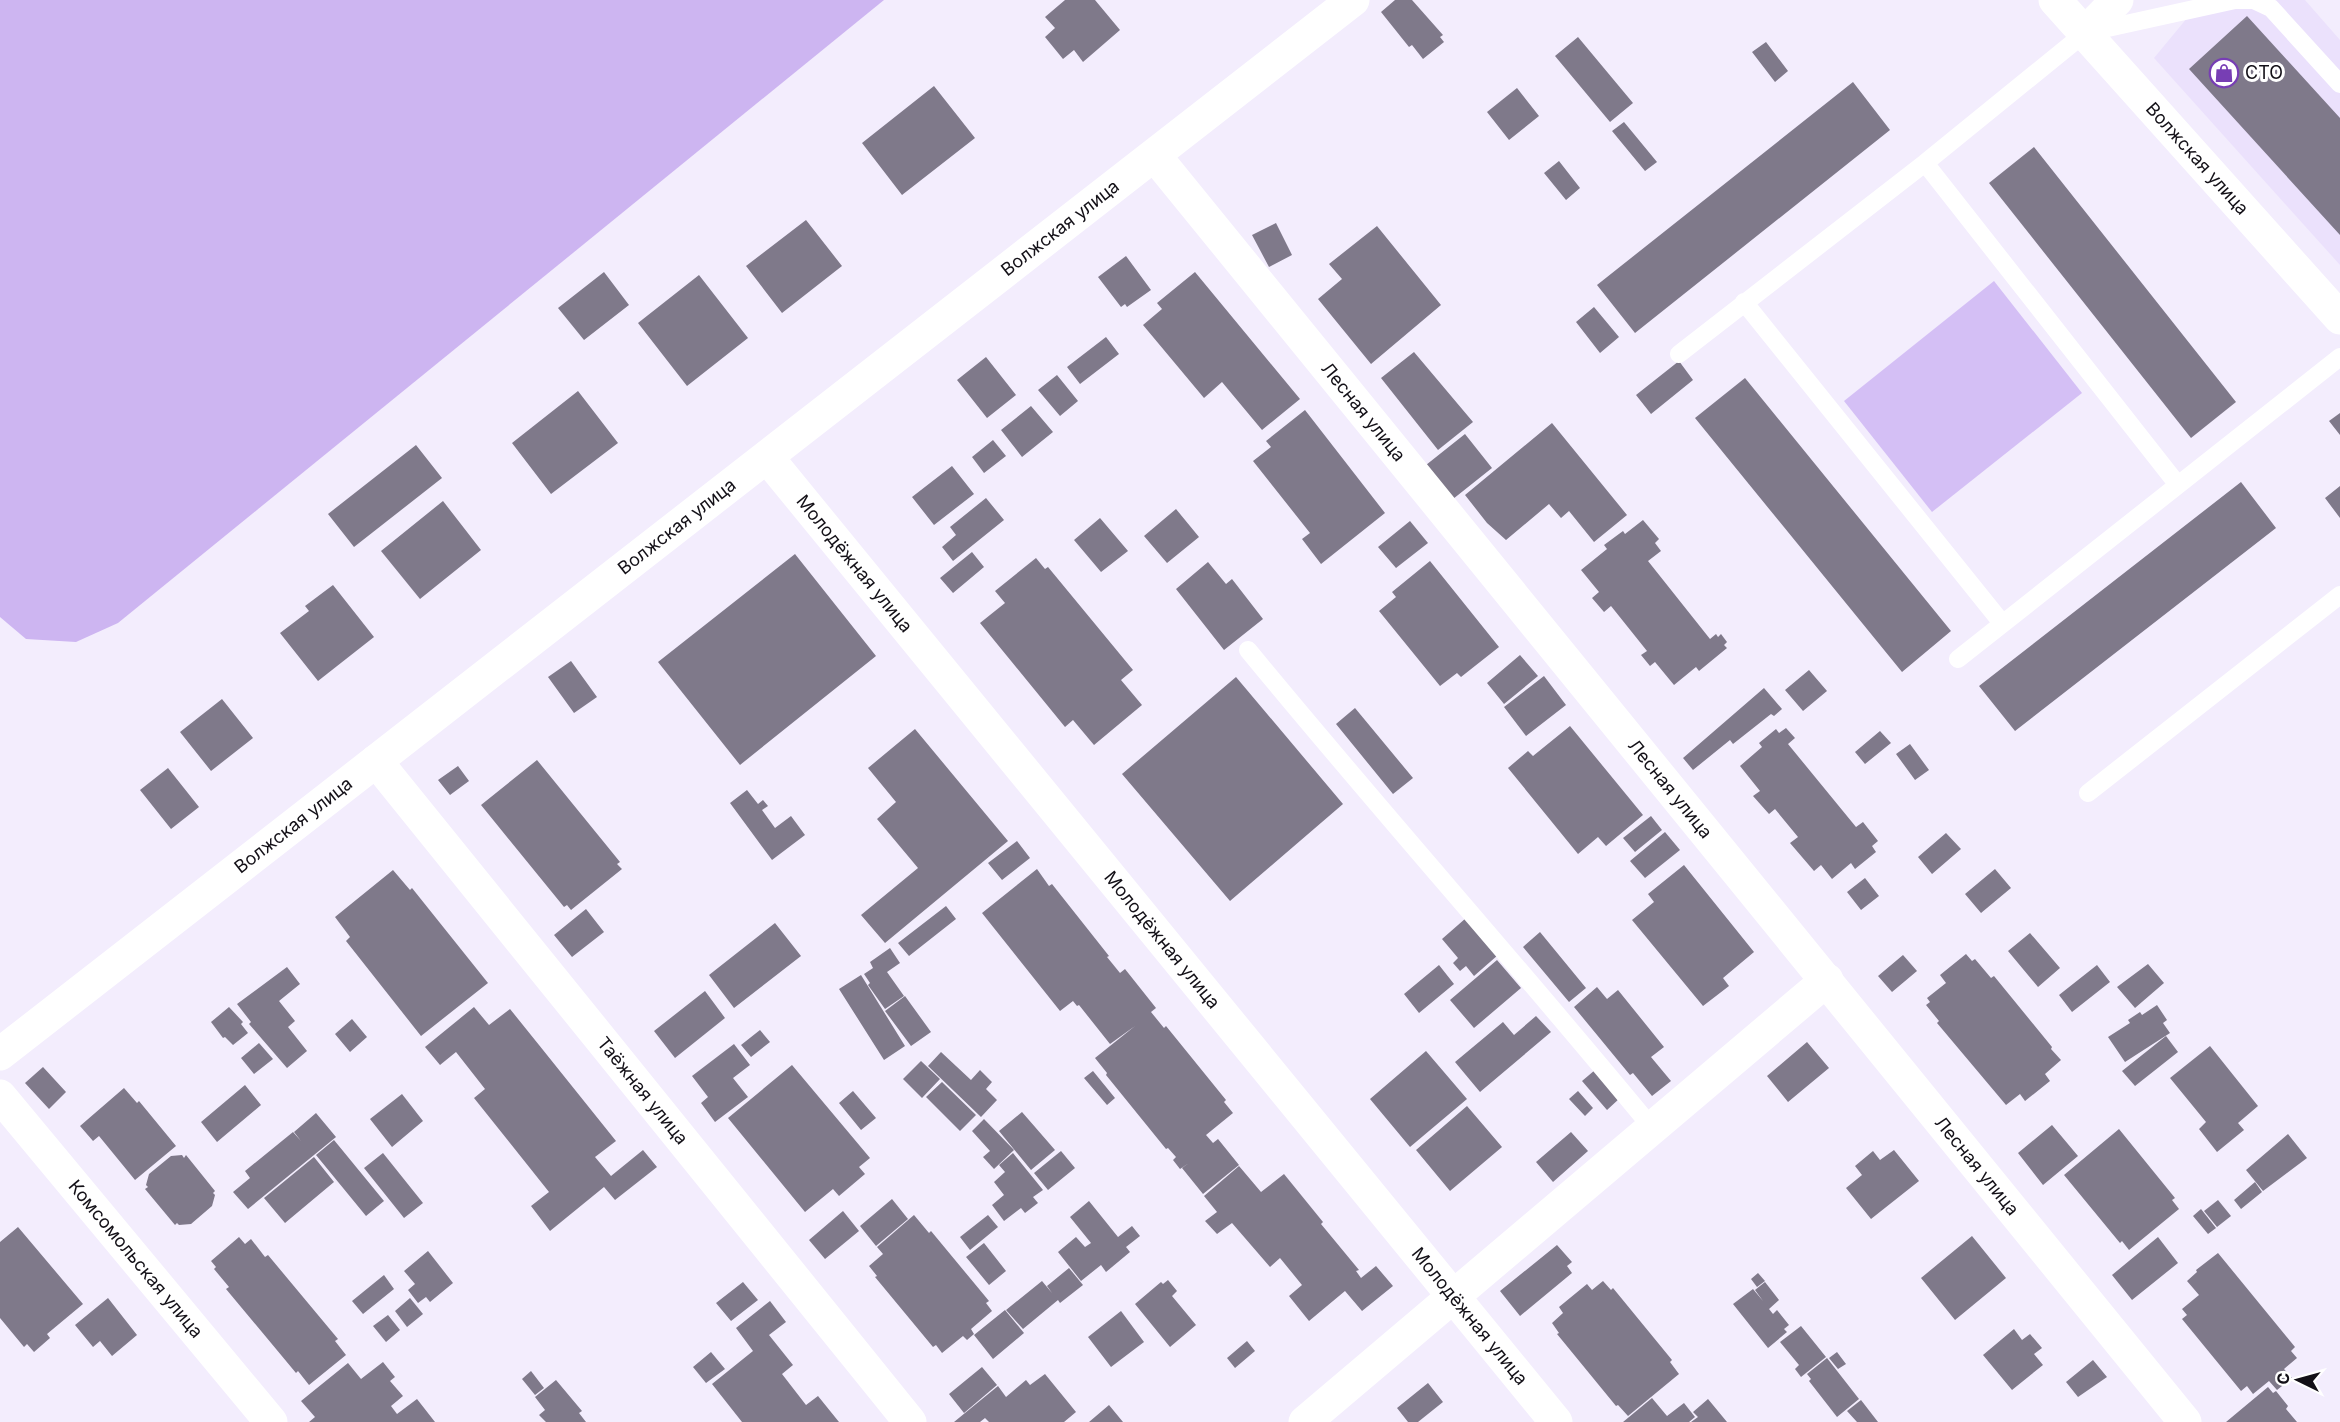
<svg xmlns="http://www.w3.org/2000/svg" width="2340" height="1422" font-family="Inter,sans-serif">
<style>
.built{fill:#ebe1fc}
.green{fill:#d4bff5}
.forest{fill:#cdb5f1}
.building{fill:#7f798a}
.lines{fill:none;stroke-linecap:round;stroke-linejoin:round}
.service{stroke:#fff;stroke-width:18}
.minor{stroke:#fff;stroke-width:33}
.labels{text-anchor:middle;stroke-width:6;stroke-linejoin:round;paint-order:stroke}
.poi-label{font-size:18px;fill:#131017;stroke:#fff;text-anchor:start}
.street-label{font-size:18px;fill:#131017;stroke:#fff}
</style>
<rect width="100%" height="100%" fill="#f3edfd"/>
<path class="built" d="M 2202,0 L 2305,0 L 2340,40 L 2340,265 L 2154,58 Z"/>
<path class="green" d="M 1994,281 L 2082,393 L 1932,512 L 1844,401 Z"/>
<path class="forest" d="M 0,0 L 884,0 L 118,623 L 76,642 L 26,639 L 0,617 Z"/>
<path class="building" d="M 1065,0 L 1095,0 L 1120,30 L 1083,62 L 1074,50 L 1063,59 L 1045,37 L 1055,28 L 1045,17 Z
M 1395,0 L 1412,0 L 1443,35 L 1440,37 L 1444,42 L 1423,59 L 1412,45 L 1409,47 L 1381,12 Z
M 2247,16 L 2340,118 L 2340,235 L 2189,69 Z
M 1578,37 L 1633,103 L 1610,122 L 1555,56 Z
M 1766,42 L 1788,71 L 1775,82 L 1752,52 Z
M 1853,82 L 1890,130 L 1635,333 L 1597,285 Z
M 934,86 L 975,138 L 902,195 L 862,143 Z
M 1517,88 L 1539,116 L 1509,140 L 1487,112 Z
M 1624,122 L 1657,162 L 1645,171 L 1612,131 Z
M 2034,147 L 2236,402 L 2191,438 L 1989,183 Z
M 1559,161 L 1580,188 L 1566,200 L 1544,173 Z
M 806,220 L 842,266 L 782,313 L 746,266 Z
M 1276,223 L 1292,255 L 1269,267 L 1252,235 Z
M 1377,226 L 1441,305 L 1371,364 L 1318,299 L 1342,279 L 1329,264 Z
M 1126,256 L 1151,290 L 1127,307 L 1125,304 L 1121,307 L 1098,277 Z
M 604,272 L 629,305 L 584,340 L 558,308 Z
M 1195,272 L 1300,399 L 1262,430 L 1222,382 L 1204,398 L 1143,325 L 1162,309 L 1157,303 Z
M 699,275 L 748,338 L 687,386 L 638,323 Z
M 1594,307 L 1619,337 L 1600,353 L 1576,322 Z
M 1106,337 L 1119,354 L 1080,384 L 1067,367 Z
M 1414,352 L 1473,422 L 1438,450 L 1381,378 Z
M 986,357 L 1016,395 L 987,418 L 957,380 Z
M 1679,361 L 1693,380 L 1651,414 L 1636,395 Z
M 1057,375 L 1078,401 L 1060,416 L 1038,390 Z
M 1745,378 L 1951,631 L 1902,672 L 1695,418 Z
M 578,391 L 618,443 L 551,494 L 512,443 Z
M 1031,406 L 1053,432 L 1022,457 L 1001,430 Z
M 1305,410 L 1385,513 L 1321,564 L 1302,539 L 1310,533 L 1253,461 L 1271,447 L 1266,441 Z
M 2340,413 L 2340,435 L 2329,421 Z
M 1552,423 L 1627,515 L 1594,542 L 1569,511 L 1561,518 L 1549,504 L 1506,540 L 1487,523 L 1465,495 Z
M 1465,434 L 1492,468 L 1453,499 L 1426,465 Z
M 993,440 L 1006,456 L 984,473 L 972,457 Z
M 416,445 L 442,478 L 354,547 L 328,514 Z
M 952,466 L 974,494 L 934,525 L 912,497 Z
M 2241,482 L 2276,528 L 2015,731 L 1979,686 Z
M 2340,486 L 2340,518 L 2325,498 Z
M 986,498 L 1004,520 L 953,561 L 942,547 L 956,535 L 950,527 Z
M 443,501 L 481,550 L 420,599 L 381,551 Z
M 1176,509 L 1199,537 L 1167,563 L 1144,536 Z
M 1100,518 L 1128,551 L 1101,572 L 1074,540 Z
M 1643,520 L 1659,539 L 1655,543 L 1661,551 L 1648,561 L 1710,639 L 1716,634 L 1718,637 L 1721,634 L 1727,642 L 1724,645 L 1727,648 L 1699,671 L 1696,667 L 1674,685 L 1655,662 L 1650,666 L 1641,655 L 1647,651 L 1611,606 L 1604,612 L 1592,598 L 1599,592 L 1581,570 L 1607,549 L 1604,545 L 1623,531 L 1625,534 Z
M 1410,521 L 1428,543 L 1396,568 L 1378,547 Z
M 972,552 L 984,567 L 953,593 L 940,578 Z
M 795,554 L 876,656 L 740,765 L 658,662 Z
M 1036,558 L 1045,569 L 1048,567 L 1133,670 L 1121,680 L 1142,705 L 1094,745 L 1073,720 L 1065,727 L 980,623 L 1005,603 L 995,591 Z
M 1430,561 L 1499,647 L 1461,677 L 1457,673 L 1440,686 L 1379,611 L 1396,597 L 1392,592 Z
M 1208,562 L 1226,584 L 1232,579 L 1263,619 L 1224,650 L 1176,589 Z
M 333,585 L 374,637 L 318,681 L 280,633 L 309,611 L 305,606 Z
M 1520,655 L 1538,676 L 1504,704 L 1487,683 Z
M 571,661 L 597,697 L 574,713 L 548,677 Z
M 1809,670 L 1827,691 L 1803,711 L 1785,690 Z
M 1544,676 L 1566,705 L 1526,736 L 1504,707 Z
M 1236,677 L 1343,804 L 1230,901 L 1122,774 Z
M 1764,688 L 1782,709 L 1774,716 L 1771,714 L 1733,744 L 1730,740 L 1693,770 L 1683,758 Z
M 222,699 L 253,738 L 211,771 L 180,732 Z
M 1355,708 L 1413,778 L 1393,794 L 1336,724 Z
M 1570,726 L 1643,815 L 1606,846 L 1598,837 L 1578,854 L 1508,768 L 1528,751 L 1533,756 Z
M 1786,728 L 1795,738 L 1788,744 L 1856,827 L 1863,822 L 1878,841 L 1872,846 L 1876,852 L 1855,869 L 1851,863 L 1832,879 L 1821,865 L 1814,871 L 1790,843 L 1798,837 L 1775,809 L 1769,814 L 1753,796 L 1760,791 L 1740,766 L 1762,747 L 1759,743 L 1776,729 L 1779,733 Z
M 915,729 L 1008,841 L 885,943 L 861,915 L 918,868 L 877,819 L 896,802 L 868,768 Z
M 1880,731 L 1891,743 L 1865,764 L 1855,752 Z
M 1910,744 L 1929,770 L 1915,780 L 1896,754 Z
M 537,760 L 620,862 L 617,864 L 622,869 L 571,910 L 567,905 L 564,907 L 481,805 Z
M 458,766 L 469,781 L 450,795 L 438,780 Z
M 168,768 L 199,807 L 171,829 L 140,790 Z
M 747,790 L 758,804 L 763,800 L 768,806 L 762,810 L 775,828 L 791,816 L 805,835 L 772,860 L 730,803 Z
M 1651,816 L 1662,830 L 1635,852 L 1623,838 Z
M 1665,832 L 1680,850 L 1645,878 L 1630,861 Z
M 1946,833 L 1961,849 L 1932,874 L 1918,857 Z
M 1017,841 L 1030,858 L 1002,880 L 988,863 Z
M 1684,865 L 1754,952 L 1723,978 L 1729,986 L 1703,1006 L 1632,920 L 1654,902 L 1648,894 Z
M 1037,869 L 1049,886 L 1052,884 L 1109,956 L 1107,957 L 1120,973 L 1125,969 L 1156,1008 L 1151,1012 L 1164,1028 L 1166,1026 L 1226,1100 L 1224,1102 L 1233,1113 L 1206,1135 L 1213,1143 L 1218,1139 L 1239,1165 L 1203,1194 L 1182,1168 L 1189,1163 L 1180,1169 L 1173,1160 L 1176,1157 L 1168,1148 L 1166,1149 L 1106,1075 L 1107,1073 L 1095,1058 L 1135,1026 L 1110,1044 L 1079,1005 L 1077,1006 L 1073,1001 L 1060,1011 L 982,913 Z
M 1995,869 L 2011,888 L 1981,913 L 1965,894 Z
M 393,870 L 410,890 L 412,888 L 488,983 L 421,1036 L 346,941 L 350,937 L 335,917 Z
M 1865,878 L 1879,896 L 1861,910 L 1847,892 Z
M 946,906 L 956,919 L 909,956 L 898,943 Z
M 586,909 L 604,932 L 572,957 L 554,935 Z
M 1466,918 L 1498,955 L 1474,976 L 1466,966 L 1460,971 L 1453,963 L 1458,958 L 1442,939 Z
M 775,923 L 801,956 L 734,1008 L 709,975 Z
M 1540,932 L 1586,988 L 1569,1002 L 1523,947 Z
M 2030,933 L 2060,968 L 2038,987 L 2008,951 Z
M 890,948 L 900,963 L 887,972 L 904,996 L 885,1009 L 868,985 L 870,983 L 864,974 L 873,968 L 870,962 Z
M 1966,954 L 1972,961 L 1975,959 L 1991,978 L 1994,976 L 2052,1047 L 2051,1049 L 2061,1060 L 2045,1074 L 2050,1081 L 2025,1101 L 2020,1094 L 2006,1105 L 1937,1023 L 1939,1021 L 1926,1005 L 1930,1002 L 1927,998 L 1946,983 L 1940,975 Z
M 1903,955 L 1917,971 L 1892,992 L 1878,976 Z
M 1497,960 L 1521,988 L 1474,1028 L 1450,1000 Z
M 2148,964 L 2164,983 L 2135,1008 L 2117,987 Z
M 1439,965 L 1454,984 L 1419,1013 L 1404,994 Z
M 2097,965 L 2110,982 L 2072,1012 L 2059,995 Z
M 287,967 L 300,984 L 279,1001 L 295,1021 L 288,1027 L 307,1051 L 287,1068 L 249,1024 L 251,1022 L 237,1004 Z
M 861,975 L 905,1046 L 884,1060 L 839,989 Z
M 1597,987 L 1607,999 L 1618,990 L 1664,1047 L 1651,1057 L 1671,1081 L 1652,1096 L 1633,1073 L 1630,1075 L 1574,1007 Z
M 705,991 L 725,1018 L 675,1058 L 654,1031 Z
M 905,996 L 931,1032 L 911,1046 L 885,1011 Z
M 2157,1005 L 2167,1020 L 2163,1023 L 2170,1033 L 2125,1062 L 2108,1037 L 2130,1023 L 2128,1020 L 2140,1012 L 2142,1015 Z
M 229,1007 L 243,1022 L 241,1024 L 248,1033 L 233,1045 L 225,1037 L 223,1038 L 211,1022 Z
M 474,1007 L 489,1025 L 510,1009 L 539,1045 L 616,1141 L 595,1157 L 611,1176 L 643,1150 L 657,1167 L 615,1200 L 604,1187 L 550,1231 L 531,1206 L 549,1192 L 474,1098 L 485,1089 L 456,1052 L 440,1065 L 425,1047 Z
M 1536,1016 L 1551,1032 L 1480,1092 L 1455,1062 L 1503,1022 L 1514,1035 Z
M 352,1019 L 367,1037 L 350,1052 L 335,1034 Z
M 760,1030 L 770,1042 L 751,1057 L 741,1045 Z
M 2166,1036 L 2178,1052 L 2135,1086 L 2122,1071 Z
M 1807,1042 L 1829,1068 L 1788,1102 L 1767,1076 Z
M 259,1043 L 273,1059 L 254,1074 L 241,1058 Z
M 734,1044 L 750,1065 L 733,1078 L 748,1097 L 715,1122 L 701,1103 L 708,1097 L 692,1076 Z
M 2210,1046 L 2258,1106 L 2238,1123 L 2244,1130 L 2217,1152 L 2199,1129 L 2206,1122 L 2170,1078 Z
M 1426,1051 L 1467,1099 L 1410,1147 L 1370,1099 Z
M 941,1052 L 971,1080 L 980,1070 L 992,1082 L 986,1089 L 997,1100 L 981,1117 L 928,1066 Z
M 921,1061 L 940,1079 L 922,1098 L 903,1079 Z
M 792,1065 L 870,1158 L 859,1167 L 865,1174 L 839,1196 L 833,1189 L 805,1212 L 728,1118 Z
M 43,1067 L 66,1092 L 49,1109 L 25,1083 Z
M 1595,1070 L 1620,1098 L 1607,1110 L 1582,1081 Z
M 1093,1071 L 1115,1098 L 1107,1105 L 1084,1078 Z
M 942,1082 L 976,1115 L 960,1131 L 926,1097 Z
M 245,1085 L 261,1105 L 217,1142 L 201,1122 Z
M 124,1088 L 137,1103 L 139,1101 L 176,1146 L 135,1180 L 99,1136 L 93,1141 L 80,1126 Z
M 853,1091 L 876,1118 L 861,1130 L 839,1103 Z
M 1578,1091 L 1593,1108 L 1585,1116 L 1569,1099 Z
M 402,1094 L 423,1121 L 392,1147 L 370,1119 Z
M 1467,1106 L 1502,1147 L 1450,1191 L 1416,1150 Z
M 1022,1112 L 1055,1150 L 1031,1170 L 999,1131 Z
M 316,1113 L 336,1137 L 248,1209 L 233,1192 L 250,1178 L 245,1171 L 293,1132 L 301,1141 L 294,1132 Z
M 984,1119 L 1014,1150 L 994,1169 L 983,1157 L 990,1151 L 972,1131 Z
M 2052,1125 L 2078,1156 L 2043,1185 L 2018,1153 Z
M 2119,1129 L 2175,1198 L 2172,1200 L 2179,1209 L 2129,1250 L 2122,1241 L 2120,1243 L 2064,1175 Z
M 1571,1132 L 1588,1151 L 1553,1182 L 1536,1162 Z
M 2288,1134 L 2307,1158 L 2263,1191 L 2246,1170 Z
M 334,1140 L 384,1201 L 366,1216 L 316,1155 Z
M 1894,1150 L 1919,1181 L 1871,1219 L 1846,1188 L 1862,1175 L 1855,1166 L 1873,1151 L 1880,1160 Z
M 1061,1151 L 1075,1168 L 1048,1190 L 1034,1173 Z
M 383,1153 L 423,1203 L 404,1218 L 364,1168 Z
M 1013,1153 L 1043,1190 L 1033,1197 L 1038,1203 L 1025,1213 L 1021,1208 L 1004,1221 L 992,1205 L 1004,1195 L 994,1182 L 1005,1172 L 999,1165 Z
M 182,1155 L 184,1158 L 186,1155 L 215,1191 L 213,1193 L 215,1195 L 212,1206 L 191,1224 L 179,1225 L 177,1223 L 175,1225 L 145,1189 L 148,1187 L 146,1185 L 149,1174 L 171,1156 Z
M 314,1157 L 334,1182 L 285,1223 L 264,1198 Z
M 1239,1166 L 1261,1192 L 1284,1174 L 1323,1222 L 1321,1224 L 1359,1270 L 1356,1271 L 1361,1278 L 1376,1266 L 1393,1286 L 1362,1311 L 1345,1291 L 1309,1321 L 1289,1296 L 1302,1285 L 1280,1258 L 1270,1267 L 1232,1223 L 1217,1234 L 1205,1221 L 1217,1212 L 1204,1196 Z
M 2255,1182 L 2262,1192 L 2241,1209 L 2234,1200 Z
M 892,1199 L 908,1219 L 876,1246 L 860,1226 Z
M 2218,1200 L 2231,1216 L 2217,1227 L 2204,1211 Z
M 1089,1201 L 1118,1237 L 1132,1226 L 1140,1236 L 1126,1247 L 1130,1252 L 1106,1272 L 1101,1265 L 1081,1281 L 1058,1252 L 1076,1237 L 1085,1247 L 1091,1243 L 1070,1217 Z
M 2201,1209 L 2216,1228 L 2208,1234 L 2193,1216 Z
M 843,1211 L 859,1231 L 825,1259 L 809,1240 Z
M 914,1215 L 929,1233 L 931,1231 L 989,1301 L 986,1303 L 992,1311 L 971,1329 L 974,1334 L 967,1340 L 963,1336 L 942,1353 L 936,1345 L 933,1347 L 875,1277 L 877,1276 L 869,1266 L 883,1254 L 877,1247 Z
M 988,1215 L 998,1227 L 970,1250 L 960,1237 Z
M 18,1227 L 83,1304 L 47,1334 L 50,1338 L 34,1352 L 27,1344 L 24,1347 L 0,1318 L 0,1242 Z
M 1972,1236 L 2006,1278 L 1955,1320 L 1921,1278 Z
M 239,1237 L 245,1244 L 251,1239 L 265,1257 L 268,1255 L 338,1339 L 335,1341 L 346,1355 L 309,1385 L 298,1371 L 296,1373 L 226,1289 L 229,1287 L 214,1269 L 216,1267 L 211,1261 Z
M 2158,1237 L 2178,1263 L 2132,1300 L 2112,1275 Z
M 984,1243 L 1006,1271 L 989,1285 L 966,1257 Z
M 1557,1245 L 1572,1262 L 1567,1266 L 1572,1273 L 1520,1316 L 1500,1291 Z
M 428,1251 L 453,1283 L 430,1302 L 426,1297 L 418,1303 L 408,1290 L 415,1284 L 404,1271 Z
M 2218,1253 L 2295,1347 L 2291,1351 L 2297,1358 L 2284,1369 L 2292,1378 L 2277,1390 L 2269,1381 L 2253,1394 L 2247,1386 L 2241,1391 L 2182,1319 L 2187,1315 L 2182,1309 L 2199,1295 L 2187,1281 L 2197,1272 L 2196,1270 Z
M 1069,1268 L 1083,1285 L 1060,1303 L 1058,1300 L 1023,1329 L 1006,1310 L 1042,1281 L 1052,1293 L 1047,1286 Z
M 1758,1273 L 1765,1281 L 1757,1287 L 1751,1279 Z
M 384,1275 L 394,1289 L 363,1314 L 352,1301 Z
M 1168,1280 L 1177,1291 L 1172,1296 L 1196,1325 L 1170,1347 L 1135,1304 L 1161,1282 L 1163,1284 Z
M 1603,1281 L 1611,1290 L 1613,1288 L 1672,1360 L 1670,1362 L 1679,1374 L 1628,1416 L 1618,1405 L 1616,1406 L 1557,1334 L 1559,1333 L 1552,1323 L 1563,1313 L 1559,1307 L 1587,1284 L 1592,1290 Z
M 743,1282 L 758,1300 L 731,1321 L 716,1303 Z
M 1765,1282 L 1779,1300 L 1769,1309 L 1773,1314 L 1777,1310 L 1789,1325 L 1784,1329 L 1787,1332 L 1768,1348 L 1733,1304 L 1753,1289 L 1763,1301 L 1755,1290 Z
M 108,1298 L 137,1335 L 112,1356 L 100,1341 L 93,1347 L 75,1325 Z
M 410,1298 L 423,1314 L 407,1327 L 395,1311 Z
M 770,1301 L 786,1322 L 769,1335 L 793,1365 L 782,1374 L 806,1405 L 818,1396 L 839,1422 L 742,1422 L 712,1384 L 753,1351 L 736,1328 Z
M 1005,1310 L 1024,1333 L 993,1359 L 974,1335 Z
M 1121,1311 L 1144,1342 L 1111,1367 L 1088,1337 Z
M 388,1315 L 400,1330 L 386,1342 L 373,1326 Z
M 1801,1326 L 1826,1357 L 1801,1377 L 1795,1369 L 1799,1365 L 1780,1342 Z
M 2014,1329 L 2022,1340 L 2030,1334 L 2042,1348 L 2034,1354 L 2043,1365 L 2012,1390 L 1983,1355 Z
M 1247,1341 L 1255,1351 L 1235,1368 L 1227,1358 Z
M 711,1352 L 725,1369 L 706,1383 L 693,1367 Z
M 1837,1352 L 1846,1364 L 1838,1369 L 1829,1358 Z
M 1827,1358 L 1859,1399 L 1837,1417 L 1809,1381 L 1811,1379 L 1807,1374 Z
M 2093,1360 L 2107,1377 L 2078,1397 L 2066,1382 Z
M 383,1362 L 395,1377 L 390,1381 L 403,1396 L 391,1406 L 397,1414 L 417,1399 L 435,1422 L 309,1422 L 315,1417 L 301,1401 L 348,1363 L 361,1379 Z
M 982,1367 L 997,1385 L 964,1413 L 949,1394 Z
M 531,1371 L 544,1388 L 535,1395 L 522,1379 Z
M 1045,1374 L 1076,1412 L 1064,1422 L 989,1422 L 985,1418 L 980,1422 L 954,1422 L 998,1386 L 1006,1397 L 1026,1380 L 1030,1385 Z
M 556,1380 L 582,1411 L 579,1413 L 586,1422 L 546,1422 L 539,1415 L 545,1410 L 535,1397 Z
M 1428,1383 L 1443,1402 L 1418,1422 L 1408,1422 L 1397,1408 Z
M 2268,1387 L 2273,1393 L 2276,1391 L 2288,1406 L 2286,1409 L 2297,1422 L 2226,1422 Z
M 1652,1398 L 1667,1416 L 1684,1403 L 1695,1417 L 1689,1422 L 1623,1422 Z
M 1708,1399 L 1727,1422 L 1691,1422 L 1698,1417 L 1693,1412 Z
M 1861,1400 L 1878,1422 L 1857,1422 L 1847,1411 Z
M 1109,1405 L 1123,1422 L 1089,1422 Z"/>
<g class="lines">
<path class="service" d="M 1925,163 L 2178,485
M 1744,302 L 2002,623
M 1679,354 L 1925,163 L 2085,33 L 2235,0 L 2254,0 L 2271,8 L 2340,84
M 1248,650 C 1381,812 1520,967 1653,1129
M 1958,659 L 2340,357
M 2088,793 L 2340,595"/>
<g class="minor">
<path id="s1" d="M 2055,0 L 2340,318"/>
<path d="M 2085,33 L 2117,0"/>
<path id="s2" d="M 1155,156 L 2185,1422"/>
<path id="s3" d="M 767,457 L 1556,1422"/>
<path id="s4" d="M 376,761 L 910,1422"/>
<path id="s5" d="M 0,1054 L 1353,0"/>
<path id="s6" d="M 0,1096 L 271,1422"/>
<path d="M 1305,1422 L 1827,980"/>
</g>
</g>
<defs>
<g id="shop-ring" transform="scale(1.5)"><circle r="9.5" fill="#fff" stroke="#773eb4" stroke-width="1.5"/><path d="M-5-2.5h2.3a2.7 3.5 0 0 1 5.4 0H5L5.5 6h-11ZM-1.5-2.5h3a1.5 2.3 0 0 0-3 0Z" fill="#773eb4"/></g>
</defs>
<g fill-rule="evenodd">
<use href="#shop-ring" x="2224" y="73"/>
</g>
<g class="labels">
<g class="poi-label">
<text x="2245" y="79">СТО</text>
</g>
<g class="street-label">
<text dy="6" stroke="none"><textPath href="#s1" startOffset="213">Волжская улица</textPath></text>
<text dy="6" stroke="none"><textPath href="#s5" startOffset="1344">Волжская улица</textPath></text>
<text dy="6" stroke="none"><textPath href="#s2" startOffset="330">Лесная улица</textPath></text>
<text dy="6" stroke="none"><textPath href="#s5" startOffset="858">Волжская улица</textPath></text>
<text dy="6" stroke="none"><textPath href="#s3" startOffset="138">Молодёжная улица</textPath></text>
<text dy="6" stroke="none"><textPath href="#s2" startOffset="816">Лесная улица</textPath></text>
<text dy="6" stroke="none"><textPath href="#s5" startOffset="372">Волжская улица</textPath></text>
<text dy="6" stroke="none"><textPath href="#s3" startOffset="624">Молодёжная улица</textPath></text>
<text dy="6" stroke="none"><textPath href="#s4" startOffset="424">Таёжная улица</textPath></text>
<text dy="6" stroke="none"><textPath href="#s2" startOffset="1302">Лесная улица</textPath></text>
<text dy="6" stroke="none"><textPath href="#s6" startOffset="212">Комсомольская улица</textPath></text>
<text dy="6" stroke="none"><textPath href="#s3" startOffset="1110">Молодёжная улица</textPath></text>
</g>
</g>
<g transform="translate(2298 1380) rotate(275)" stroke="#ffffff" stroke-width="4.5" paint-order="stroke">
<path d="M0-4.5L10 22L0 15L-10 22Z" fill="#131017"/>
<text y="-9" font-size="16" font-weight="bold" text-anchor="middle" fill="#131017">С</text>
</g>
</svg>
